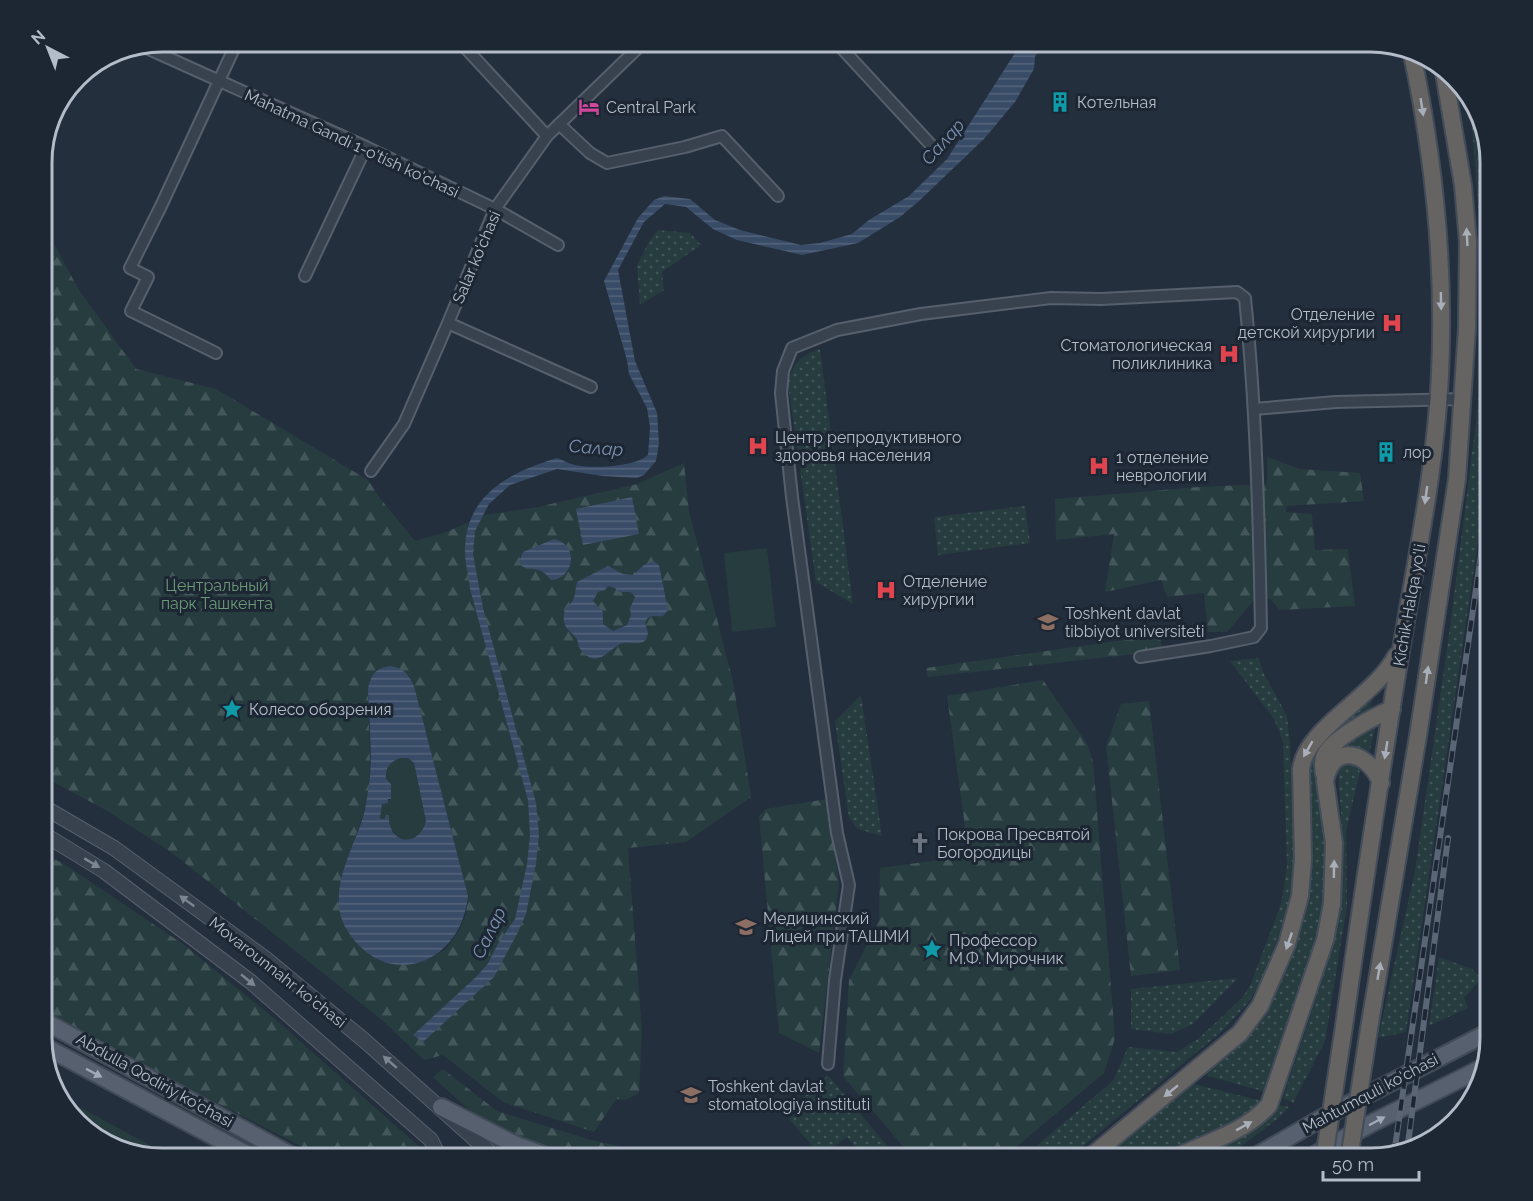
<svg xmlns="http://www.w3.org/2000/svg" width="1533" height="1201" font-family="Raleway,sans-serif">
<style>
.grass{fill:url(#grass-dots)}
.forest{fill:url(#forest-firs);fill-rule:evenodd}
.park{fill:#263c3f}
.water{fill:url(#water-rules);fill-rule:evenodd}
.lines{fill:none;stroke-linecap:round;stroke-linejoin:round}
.minor-casing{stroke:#565f6c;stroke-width:14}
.tertiary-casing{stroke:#565f6c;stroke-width:16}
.primary-casing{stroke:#414a57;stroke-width:20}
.trunk-casing{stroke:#434c59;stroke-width:20}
.minor{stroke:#38414e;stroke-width:10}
.tertiary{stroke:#38414e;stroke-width:14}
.primary{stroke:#56606e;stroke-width:16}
.trunk{stroke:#656462;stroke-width:16}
.rail-casing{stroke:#5a6575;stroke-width:6}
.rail{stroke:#1d2633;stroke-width:4;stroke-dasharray:11;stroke-linecap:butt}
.trunk-bridge-casing{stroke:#434c59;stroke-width:20;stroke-linecap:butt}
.trunk-bridge{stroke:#656462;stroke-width:16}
.oneway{fill:#a8afba}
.oneway2{fill:#7c8592}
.oneway3{fill:#a1aab7}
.labels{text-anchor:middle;stroke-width:6;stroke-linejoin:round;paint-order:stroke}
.poi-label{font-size:16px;fill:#b4bcc9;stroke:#1d2633;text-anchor:start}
.street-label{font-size:16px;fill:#b4bcc9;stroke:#1d2633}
.park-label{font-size:16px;fill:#6b9a76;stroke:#1d2633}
.water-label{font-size:18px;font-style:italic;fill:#7c92b1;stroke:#1d2633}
.rim{fill:none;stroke:#b4bcc9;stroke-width:3}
</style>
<defs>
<pattern id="grass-dots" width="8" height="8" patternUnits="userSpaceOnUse" patternTransform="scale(1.5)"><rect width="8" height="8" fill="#263c3f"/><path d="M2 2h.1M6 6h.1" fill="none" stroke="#435659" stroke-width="1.8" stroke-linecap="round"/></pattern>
<pattern id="forest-firs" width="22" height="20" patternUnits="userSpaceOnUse" patternTransform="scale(1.5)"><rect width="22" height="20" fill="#263c3f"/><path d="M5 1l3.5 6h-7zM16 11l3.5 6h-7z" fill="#435659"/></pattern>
<pattern id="water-rules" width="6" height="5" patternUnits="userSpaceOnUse" patternTransform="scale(1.5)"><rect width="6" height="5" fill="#394c67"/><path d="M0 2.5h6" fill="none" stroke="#53647b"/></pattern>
</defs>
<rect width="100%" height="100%" fill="#242f3e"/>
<path class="grass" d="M 1465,91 L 1479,109 L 1491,162 L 1491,453 L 1406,1032 L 1378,1038 L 1415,871 L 1449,635 L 1477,414 L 1482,345 L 1481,247 L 1472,127 Z
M 658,230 L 690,233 L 701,245 L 662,272 L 664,290 L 640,305 L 637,265 L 650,240 Z
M 820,349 L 853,604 L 816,582 L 788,384 C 792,364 801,355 820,349 Z
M 1025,506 L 1030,543 L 938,555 L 934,517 Z
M 1259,658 L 1263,672 L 1287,716 L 1290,742 L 1294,863 L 1293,886 L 1288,908 L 1265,975 L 1248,1003 L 1220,1033 L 1067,1159 L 1021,1159 L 1107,1086 L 1114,1079 L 1128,1047 L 1177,1052 L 1198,1039 L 1241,999 L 1250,986 L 1281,904 L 1287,866 L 1283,742 L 1274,719 L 1230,661 Z
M 861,695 L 882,836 L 858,829 L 849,818 L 835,721 Z
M 1372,699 L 1371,707 C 1351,722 1315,739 1313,767 L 1327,842 L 1323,916 L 1266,1092 L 1205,1075 L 1240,1044 L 1263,1018 L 1289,960 L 1308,760 L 1321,742 Z
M 1377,722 L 1369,753 L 1358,747 L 1346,745 Z
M 1349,763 L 1357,766 L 1360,772 L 1346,831 L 1347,906 L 1325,1041 L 1293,1103 L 1283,1098 C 1303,1035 1329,971 1339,905 C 1346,861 1341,816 1338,772 L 1342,765 Z
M 1439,957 L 1472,969 L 1482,978 L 1464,998 L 1468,1008 L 1429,1026 Z
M 1238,978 L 1193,1024 L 1171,1034 L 1131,1029 L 1131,989 Z
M 828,1075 L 898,1159 L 865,1159 L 847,1137 L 821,1156 L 789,1119 L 804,1106 L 800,1101 Z
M 1190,1083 L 1262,1101 L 1245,1120 L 1203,1136 L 1157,1159 L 1099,1159 Z
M 1278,1105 L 1289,1107 L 1276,1120 L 1224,1159 L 1184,1159 C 1218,1140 1254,1139 1278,1105 Z"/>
<path class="forest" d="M 42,240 L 53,242 L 79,290 L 136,369 L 216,389 L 368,480 L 379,497 L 415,541 L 446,532 L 485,515 L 538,507 L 637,484 L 684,463 L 689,511 L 733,681 L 751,797 L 686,842 L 628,848 L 642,1030 L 639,1093 L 625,1100 L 616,1099 L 594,1132 L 503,1102 L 443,1055 L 424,1060 L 382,1020 L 171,852 L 104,809 L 42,776 ZM 409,675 L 414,686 L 468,896 L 466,914 L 460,929 L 446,949 L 429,959 L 394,963 L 381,961 L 368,954 L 338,897 L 343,871 L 363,815 L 369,788 L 370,762 L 368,690 L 370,679 Z
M 1267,457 L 1300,469 L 1360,473 L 1364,501 L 1286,506 L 1286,512 L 1312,514 L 1315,550 L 1348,549 L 1355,606 L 1280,610 L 1270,599 L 1255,599 L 1227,632 L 1208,632 L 1204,593 L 1167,597 L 1161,580 L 1105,592 L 1114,534 L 1056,540 L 1055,499 L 1198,487 L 1267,484 Z
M 1160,635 L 1162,651 L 928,677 L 926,668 Z
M 1043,680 L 1087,744 L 1093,761 L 1115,1038 L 1104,1073 L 1002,1159 L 914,1159 L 843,1076 L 849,980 L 879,921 L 880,868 L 969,856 L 947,696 Z
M 1149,701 L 1180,970 L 1131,976 L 1106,746 L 1121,704 Z
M 827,799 L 839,883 L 819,1053 L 779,1033 L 759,816 L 766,809 Z
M 42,853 L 64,864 L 183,944 L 275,1019 L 433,1159 L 326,1159 L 42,1013 Z
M 443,1069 L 497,1111 L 591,1140 L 649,1153 L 642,1159 L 590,1159 L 519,1138 L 490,1124 L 468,1109 L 433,1077 Z"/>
<path class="park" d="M 767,548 L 776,627 L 732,632 L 724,553 Z
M 400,758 L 408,758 L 414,763 L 426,821 C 418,850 395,842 385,819 L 380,819 L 382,804 L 391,799 L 391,784 L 386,779 C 385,768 390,762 400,758 Z
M 56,1094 L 175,1159 C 145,1159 104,1150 82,1128 C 73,1118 65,1105 56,1094 Z"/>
<path class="water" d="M 1022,42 L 1042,42 L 1035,57 L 1034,69 L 1015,102 L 984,139 L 919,201 L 900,217 L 858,243 L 802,255 L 737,240 L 713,229 L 686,207 L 665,204 L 644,222 L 618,270 L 635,361 L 657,413 L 659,443 L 656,461 L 644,475 L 637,478 L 603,476 L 557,469 L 510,485 L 489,504 L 475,531 L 473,554 L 483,608 L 536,803 L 539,835 L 536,864 L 526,914 L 518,932 L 494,977 L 423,1042 L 413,1035 L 476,977 L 487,965 L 499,942 L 515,919 L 527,864 L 530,835 L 528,800 L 470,589 C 469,577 465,564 465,552 C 465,494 509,473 557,458 C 563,460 569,464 575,465 C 592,469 635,467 648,455 L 650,427 L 647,408 L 629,374 L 627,360 L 604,281 L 638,218 L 654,200 L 664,196 L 690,199 L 715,220 L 740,230 L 801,245 L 820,243 L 852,234 L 869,220 L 909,196 L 947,159 Z
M 632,497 L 639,534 L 583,545 L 576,509 Z
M 554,539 C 580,545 574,579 551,580 C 548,577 546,574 543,572 C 533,566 525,573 519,562 L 523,552 Z
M 653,561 L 659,565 L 668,610 L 663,616 C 655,617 649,613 645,623 L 648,633 L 646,640 C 636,647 628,640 620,644 C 606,652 597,669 581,650 C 577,646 579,641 576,638 C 570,630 562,628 564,615 C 564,609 567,607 571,603 C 576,597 575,589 577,582 L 608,566 L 623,574 L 633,575 L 644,565 ZM 608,586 L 615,588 L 618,592 L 631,592 L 635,597 L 630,608 L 631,615 L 627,625 L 613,631 L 603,624 L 603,612 L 593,601 L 598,592 L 605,590 Z
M 390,666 C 403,668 408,673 414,686 L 468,896 C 461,966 385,992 347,930 C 325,895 352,852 363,817 C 366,807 367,796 369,786 C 373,754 369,722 368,690 C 370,676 375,668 390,666 ZM 400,758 L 408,758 L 414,763 L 426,821 C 419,849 387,844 389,815 L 386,815 L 385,819 L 380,819 L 382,804 L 388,803 L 388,799 L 391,799 L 391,784 L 386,779 C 385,768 390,762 400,758 Z"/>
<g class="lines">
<g class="minor-casing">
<path id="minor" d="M 460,42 L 547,136
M 836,42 L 931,145
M 142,46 L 366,147 L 495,209 L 558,245
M 559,124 L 590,153 L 607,163 L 685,147 L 722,136 L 778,196
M 305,276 L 366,147
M 448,323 L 591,387
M 216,353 L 131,311 L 148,277 L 130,268 L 161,206 L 237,42
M 1254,409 L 1336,402 L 1463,399
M 371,471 L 404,424 L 448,323 L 495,209 L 547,136 L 644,42
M 828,1064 L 835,980 L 849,885 L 837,833 L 792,497 L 781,393 L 783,371 L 792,348 L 837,330 L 921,314 L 1051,298 L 1101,299 L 1237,292 L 1245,298 C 1256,408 1259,518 1261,628 L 1254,637 L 1211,646 L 1140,657"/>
</g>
<g class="tertiary-casing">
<path id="tertiary" d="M 42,806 L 114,848 L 266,959 L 365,1041 L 497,1159
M 42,833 L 104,871 L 251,982 L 431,1140 L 440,1159"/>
</g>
<g class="primary-casing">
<path id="primary" d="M 42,1020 L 298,1159
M 42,1045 L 256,1159
M 441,1107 L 516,1145 L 555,1159
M 1251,1159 L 1322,1118 L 1491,1031
M 1307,1159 L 1374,1122 L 1486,1066"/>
</g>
<g class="trunk-casing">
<path id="trunk" d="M 1324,774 C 1323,767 1322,761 1325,755 C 1333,738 1375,716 1392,709
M 1344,1026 C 1362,899 1381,771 1402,644 C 1417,555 1436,465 1440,374 C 1445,265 1434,156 1411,49
M 1369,1029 L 1418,736 L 1457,479 L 1467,328 L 1468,242 L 1463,185 L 1443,67
M 1088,1159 L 1240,1033 L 1260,1006 L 1287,944 L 1300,896 L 1303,859 L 1301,769 C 1306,728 1375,697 1396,656
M 1172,1159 C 1204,1143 1245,1133 1269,1105 L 1325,940 L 1332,904 L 1334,843 L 1325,781 C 1333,741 1369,752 1381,783"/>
</g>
<use href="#minor" class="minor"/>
<use href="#tertiary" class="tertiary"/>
<use href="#primary" class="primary"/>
<use href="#trunk" class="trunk"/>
<g class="rail-casing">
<path id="rail" d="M 1407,1151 L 1448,838
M 1394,1154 L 1491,486"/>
</g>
<use href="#rail" class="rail"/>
<g class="trunk-bridge-casing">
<path id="trunk-bridge" d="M 1324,1159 L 1344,1026
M 1349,1159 L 1369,1029"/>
</g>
<use href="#trunk-bridge" class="trunk-bridge"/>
</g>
<defs><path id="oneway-solid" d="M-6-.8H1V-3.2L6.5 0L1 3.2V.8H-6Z" transform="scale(1.5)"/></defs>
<g class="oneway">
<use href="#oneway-solid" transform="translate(1422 107) rotate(81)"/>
<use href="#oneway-solid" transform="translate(1467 237) rotate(-93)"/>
<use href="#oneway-solid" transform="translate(1441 301) rotate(89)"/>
<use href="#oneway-solid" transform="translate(1426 495) rotate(98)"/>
<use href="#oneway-solid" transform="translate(1427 675) rotate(-82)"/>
<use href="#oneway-solid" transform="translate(1308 749) rotate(120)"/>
<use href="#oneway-solid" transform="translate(1386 750) rotate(99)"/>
<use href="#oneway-solid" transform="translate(1334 869) rotate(-89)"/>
<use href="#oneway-solid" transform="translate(1289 941) rotate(109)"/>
<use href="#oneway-solid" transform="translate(1379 971) rotate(-80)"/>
<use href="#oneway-solid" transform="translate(1171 1091) rotate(141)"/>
<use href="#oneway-solid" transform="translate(1244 1126) rotate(-29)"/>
</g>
<g class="oneway2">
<use href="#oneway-solid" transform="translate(92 863) rotate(31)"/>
<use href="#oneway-solid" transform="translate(187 901) rotate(-144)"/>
<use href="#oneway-solid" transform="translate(248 980) rotate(39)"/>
<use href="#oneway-solid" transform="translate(390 1062) rotate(-139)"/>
</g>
<g class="oneway3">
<use href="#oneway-solid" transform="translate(94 1073) rotate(28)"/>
<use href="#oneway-solid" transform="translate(1377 1121) rotate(-28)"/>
</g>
<defs>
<g id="building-bare" transform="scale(1.62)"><path d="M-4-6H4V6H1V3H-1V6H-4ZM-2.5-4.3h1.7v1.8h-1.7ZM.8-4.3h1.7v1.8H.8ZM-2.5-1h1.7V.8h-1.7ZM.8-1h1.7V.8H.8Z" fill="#0f9aa8" stroke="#1d2633" stroke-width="2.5" paint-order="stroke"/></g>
<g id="hotel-bare" transform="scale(1.62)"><path d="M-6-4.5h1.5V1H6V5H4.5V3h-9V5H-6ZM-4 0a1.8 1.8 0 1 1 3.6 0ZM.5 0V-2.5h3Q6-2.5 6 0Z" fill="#d1479c" stroke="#1d2633" stroke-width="2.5" paint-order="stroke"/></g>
<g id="hospital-bare" transform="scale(1.62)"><path d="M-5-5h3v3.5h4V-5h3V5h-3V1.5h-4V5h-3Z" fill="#e0444e" stroke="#1d2633" stroke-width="2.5" paint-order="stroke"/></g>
<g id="university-bare" transform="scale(1.62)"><path d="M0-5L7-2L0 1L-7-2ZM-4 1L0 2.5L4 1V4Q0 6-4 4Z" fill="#8d6e63" stroke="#1d2633" stroke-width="2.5" paint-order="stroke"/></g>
<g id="sight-bare" transform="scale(1.62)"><path d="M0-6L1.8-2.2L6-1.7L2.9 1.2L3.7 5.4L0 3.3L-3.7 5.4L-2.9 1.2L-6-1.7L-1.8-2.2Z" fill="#0f9aa8" stroke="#1d2633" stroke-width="2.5" paint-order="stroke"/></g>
<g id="church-bare" transform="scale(1.62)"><path d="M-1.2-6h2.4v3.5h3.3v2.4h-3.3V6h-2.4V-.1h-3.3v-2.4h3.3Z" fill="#6b7280" stroke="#1d2633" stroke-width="2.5" paint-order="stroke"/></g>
</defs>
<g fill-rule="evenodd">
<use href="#building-bare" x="1060" y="102"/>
<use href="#hotel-bare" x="589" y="107"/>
<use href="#hospital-bare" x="1392" y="323"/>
<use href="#hospital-bare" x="1229" y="354"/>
<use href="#hospital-bare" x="758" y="446"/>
<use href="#building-bare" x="1386" y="452"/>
<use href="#hospital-bare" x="1099" y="466"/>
<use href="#hospital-bare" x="886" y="590"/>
<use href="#university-bare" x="1048" y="622"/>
<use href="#sight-bare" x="232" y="709"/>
<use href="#church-bare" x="920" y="843"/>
<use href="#university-bare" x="746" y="927"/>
<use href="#sight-bare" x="932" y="949"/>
<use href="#university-bare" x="691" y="1095"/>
</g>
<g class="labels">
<g class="poi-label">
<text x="1077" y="108">Котельная</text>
<text x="606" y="113">Central Park</text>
<text x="1375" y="320" text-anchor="end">Отделение<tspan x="1375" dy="18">детской хирургии</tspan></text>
<text x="1212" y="351" text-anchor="end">Стоматологическая<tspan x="1212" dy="18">поликлиника</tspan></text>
<text x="775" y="443">Центр репродуктивного<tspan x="775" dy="18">здоровья населения</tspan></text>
<text x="1403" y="458">лор</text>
<text x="1116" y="463">1 отделение<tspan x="1116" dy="18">неврологии</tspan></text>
<text x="903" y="587">Отделение<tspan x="903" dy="18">хирургии</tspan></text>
<text x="1065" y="619">Toshkent davlat<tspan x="1065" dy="18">tibbiyot universiteti</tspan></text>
<text x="249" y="715">Колесо обозрения</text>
<text x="937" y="840">Покрова Пресвятой<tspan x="937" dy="18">Богородицы</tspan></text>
<text x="763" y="924">Медицинский<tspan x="763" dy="18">Лицей при ТАШМИ</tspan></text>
<text x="949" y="946">Профессор<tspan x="949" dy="18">М.Ф. Мирочник</tspan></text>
<text x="708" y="1092">Toshkent davlat<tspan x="708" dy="18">stomatologiya instituti</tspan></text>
</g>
<g class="street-label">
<text transform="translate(352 143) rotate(25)" y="6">Mahatma Gandi 1-o'tish ko'chasi</text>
<text transform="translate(476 257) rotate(-67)" y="6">Salar ko'chasi</text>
<text transform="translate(1409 605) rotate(-80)" y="6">Kichik Halqa yo'li</text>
<text transform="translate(278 972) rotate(38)" y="6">Movarounnahr ko'chasi</text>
<text transform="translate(155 1080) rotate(29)" y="6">Abdulla Qodiriy ko'chasi</text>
<text transform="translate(1370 1093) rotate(-28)" y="6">Mahtumquli ko'chasi</text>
</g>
<g class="park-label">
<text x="217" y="591">Центральный<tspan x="217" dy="18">парк Ташкента</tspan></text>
</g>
<g class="water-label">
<text transform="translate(943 142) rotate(-48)" y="6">Салар</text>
<text transform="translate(596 448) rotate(4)" y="6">Салар</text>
<text transform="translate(489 933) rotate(-64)" y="6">Салар</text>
</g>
</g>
<path d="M0 0H1533V1201H0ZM162 52H1370A110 110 0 0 1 1480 162V1038A110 110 0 0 1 1370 1148H162A110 110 0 0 1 52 1038V162A110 110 0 0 1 162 52Z" fill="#1d2633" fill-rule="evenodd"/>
<path class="rim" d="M162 52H1370A110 110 0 0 1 1480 162V1038A110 110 0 0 1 1370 1148H162A110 110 0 0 1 52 1038V162A110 110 0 0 1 162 52Z"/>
<g transform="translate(48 48) rotate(318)" stroke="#1d2633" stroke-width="4.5" paint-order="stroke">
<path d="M0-4.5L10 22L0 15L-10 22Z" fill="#b4bcc9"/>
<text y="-9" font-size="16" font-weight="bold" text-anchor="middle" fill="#b4bcc9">N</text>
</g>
<path d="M1323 1171v9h96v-9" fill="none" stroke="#b4bcc9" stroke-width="3"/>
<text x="1332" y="1171" font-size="18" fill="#b4bcc9" stroke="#1d2633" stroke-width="4.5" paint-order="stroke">50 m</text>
</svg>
